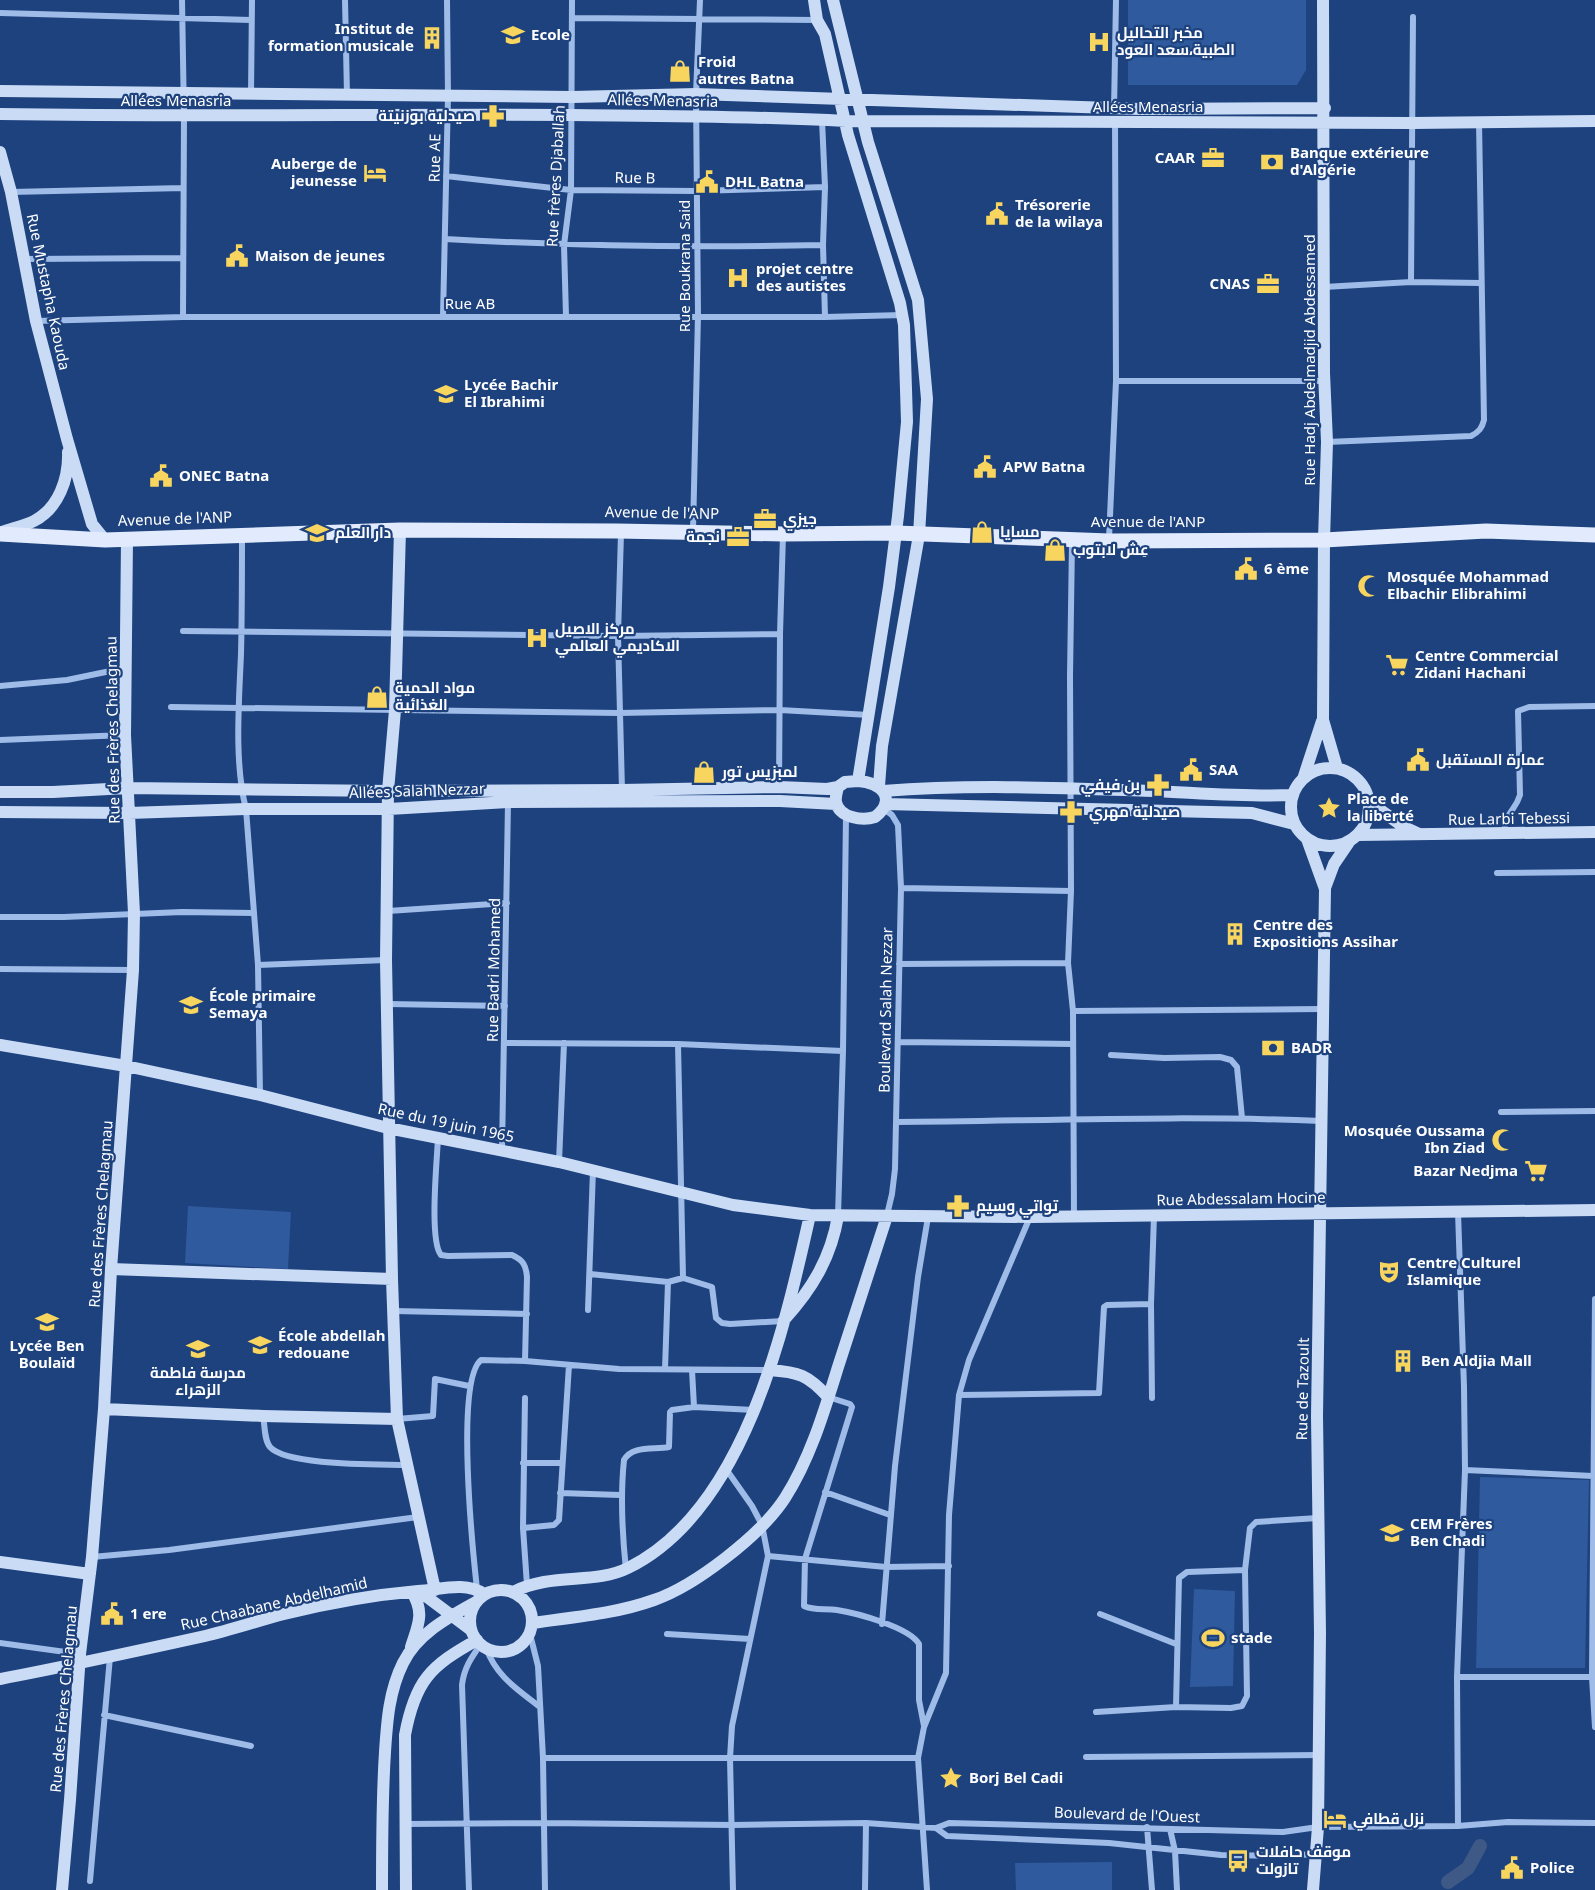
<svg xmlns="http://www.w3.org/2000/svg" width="1595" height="1890" font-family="'Noto Sans',Cairo,sans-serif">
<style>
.green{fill:#2f5a9d}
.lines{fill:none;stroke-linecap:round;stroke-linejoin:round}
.canal{stroke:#3e5986;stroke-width:14}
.street{stroke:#9fbce8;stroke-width:6}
.secondary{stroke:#cadbf6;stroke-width:12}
.primary{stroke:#e2ebfe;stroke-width:15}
.labels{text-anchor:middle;stroke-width:4.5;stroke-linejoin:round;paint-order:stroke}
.poi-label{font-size:15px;font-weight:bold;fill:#fff;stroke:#1d427e;text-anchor:start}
.street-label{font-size:15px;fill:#fff;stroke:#1d427e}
</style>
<rect width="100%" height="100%" fill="#1d427e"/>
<path class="green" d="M 1128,0 L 1306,0 L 1306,70 L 1297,85 L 1128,85 Z
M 188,1206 L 291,1212 L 288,1269 L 185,1263 Z
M 1480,1477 L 1589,1480 L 1585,1668 L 1476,1668 Z
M 1194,1589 L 1235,1591 L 1233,1686 L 1190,1687 Z
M 1112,1862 L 1112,1890 L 1016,1890 L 1015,1863 Z"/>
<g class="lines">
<path class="canal" d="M 1448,1882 L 1468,1868 L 1480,1846"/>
<path class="street" d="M 182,0 L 184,117 L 183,317
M 345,0 L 347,95
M 0,13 L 251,20
M 572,18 L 817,20
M 251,94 L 252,0
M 1114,110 L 1116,0
M 822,120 L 825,187 L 823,245 L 825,317
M 446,176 L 571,190 L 697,191 L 825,187
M 11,192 L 183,188
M 445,239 C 572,246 696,248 823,245
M 25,259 L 183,258
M 1411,282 L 1413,17
M 1324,287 L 1411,282 L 1481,283
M 443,316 L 448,96 L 447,0
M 566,316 L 564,245 L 571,190 L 572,0
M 36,321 L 183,317 L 825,317 L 903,315
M 1116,381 L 1324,381
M 1327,442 L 1471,436 C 1479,432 1482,428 1484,420 L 1479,121
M 693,531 L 698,315 L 696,94 L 700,0
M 621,533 L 618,636 L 622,790
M 242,535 C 242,575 242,614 241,654 C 239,702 234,763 246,809 L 258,965 L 260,1095
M 1109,539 L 1116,381 L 1115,120
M 1072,542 L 1070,676 L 1071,891 L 1068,963 L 1073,1011 L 1074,1216
M 183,631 L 618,636 L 780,634
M 0,686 L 67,680 L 125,668
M 171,707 L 619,713 L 780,710 L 869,715
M 0,740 L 125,735
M 779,789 L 780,634 L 783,535
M 884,809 L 892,815 L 898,825 L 901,888 L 895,1169 L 892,1194 L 887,1215
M 1504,833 C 1506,810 1515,812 1520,795 L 1518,711 L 1529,707 L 1595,706
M 1497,873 L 1595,872
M 901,888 L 1071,891
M 388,911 L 507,903
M 0,917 L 64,917 L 182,912 L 254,913
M 899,964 L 1068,963
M 258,965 L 386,960
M 0,969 L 133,970
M 388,1004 L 505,1006
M 1073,1011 L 1322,1009
M 898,1042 L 1073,1044
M 505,1043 L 678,1044 L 843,1051
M 678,1044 L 683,1278
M 1111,1055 L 1164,1058 L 1220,1057 L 1231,1060 L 1237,1067 L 1242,1118
M 1501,1112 L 1595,1111
M 896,1122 C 1038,1121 1179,1115 1321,1121
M 438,1138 C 437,1160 429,1241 441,1255 L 448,1256 L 512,1255 C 523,1260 526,1265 527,1277 L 525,1361
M 502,1150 L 508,803
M 559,1162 L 564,1043
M 838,1216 L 843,1051 L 846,815
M 590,1274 L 668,1282 L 683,1278 L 712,1287 L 716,1318 L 722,1323 L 730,1324 L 783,1321
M 1595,1299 L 1592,1677 L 1595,1727
M 588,1310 L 593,1170
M 394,1311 L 527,1314
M 665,1369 L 668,1282
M 959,1395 L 1099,1393 L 1104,1307 L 1107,1305 L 1151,1304
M 828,1397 L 850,1404 L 852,1407 L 805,1559 L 804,1606 C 814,1611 826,1608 837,1610 C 856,1613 909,1627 919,1644 L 919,1700 L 924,1726
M 525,1398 L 523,1528 L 527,1585
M 1152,1398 L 1151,1304 L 1154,1216
M 694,1407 L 754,1410
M 263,1416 C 265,1425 264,1440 270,1447 C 287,1466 379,1464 406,1465
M 397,1419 L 433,1416 L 435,1379 L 469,1386
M 523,1463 L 561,1463
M 726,1469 L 752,1506 L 762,1525 L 768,1556 L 732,1726 L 730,1758 L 733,1890
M 1465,1470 L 1593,1476
M 825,1492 L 890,1515
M 560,1493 L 620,1495
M 523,1528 L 554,1525 L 559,1520 L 569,1365
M 768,1556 L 886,1567 L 949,1566
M 92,1557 L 169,1550 L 418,1517
M 626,1570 C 622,1532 620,1498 624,1460 C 632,1445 654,1450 669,1447 L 670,1412 L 672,1410 L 694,1407 L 692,1370
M 477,1589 C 473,1553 455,1381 481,1360 L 525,1361 L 619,1369 L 769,1370
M 1100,1614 L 1176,1644
M 882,1624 L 895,1466 L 918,1277 L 928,1217
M 530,1634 L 538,1666 L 543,1758 L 545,1890
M 667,1634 L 750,1639
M 0,1643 L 80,1654
M 486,1648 C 497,1677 516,1688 540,1707
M 1457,1677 L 1594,1677
M 1176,1707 L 1179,1578 L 1187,1572 L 1245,1570
M 1096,1712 L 1176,1707 L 1231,1708 L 1242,1706 L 1247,1696 L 1245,1570 L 1250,1528 L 1256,1522 L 1318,1518
M 104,1715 L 251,1746
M 1086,1757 L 1319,1755
M 543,1758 L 918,1758
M 405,1824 L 544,1823 L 733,1825 L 866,1823 L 936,1828 L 947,1836 L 1109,1843 L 1221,1855 L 1283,1856 L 1315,1854
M 1458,1826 L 1457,1677 L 1465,1470 L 1464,1387 L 1458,1212
M 1147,1827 L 1152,1890
M 936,1828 L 949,1823 L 1283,1832 L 1318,1827 L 1458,1826 L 1508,1822 L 1595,1823
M 1170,1829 L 1175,1851 L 1177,1890
M 90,1881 L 110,1657
M 469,1890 L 462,1685 C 464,1668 471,1658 481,1644
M 865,1890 L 866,1823
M 927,1890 L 918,1758 L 924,1727 L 946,1673 L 949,1515 L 959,1395 L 969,1360 L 1030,1217"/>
<path class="secondary" d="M 814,0 L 817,20 L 825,34 L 848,135 L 900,303 L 904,325 L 907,422 L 898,516 L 889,587 L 858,781
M 833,0 L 868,142 L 918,300 L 927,399 L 919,535 L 882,746 L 879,786
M 1323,0 L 1324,373 L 1327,442 L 1324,540 L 1323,720 L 1337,768
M 0,91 L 572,97 L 696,94 L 1139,109 L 1325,108
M 0,114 C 190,117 380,114 570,115 C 662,116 754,116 846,121 L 1412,123 L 1595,121
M 0,152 L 11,192 L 36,321 L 67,439 L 92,524 L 105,540
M 400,530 L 395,710 L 388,791 L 386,960 L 392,1279 L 397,1419 L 435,1590
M 2,532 C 13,528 24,526 34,521 C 59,508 69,478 68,452
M1291 807a39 39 0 1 1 78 0a39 39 0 1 1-78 0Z
M 1304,776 L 1322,721
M 858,781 C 881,782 898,799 875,817 C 863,821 839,818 836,802 C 835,797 837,792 838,787 L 845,782 Z
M 883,791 C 973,784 1064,788 1154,791 C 1200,793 1246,797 1292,795
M 0,792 L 53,792 L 127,788 L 388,791 L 622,790 L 779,787 L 827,789 L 838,787
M 1369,802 L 1404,827 L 1419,834
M 885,804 L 1252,813 L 1294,824
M 0,812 L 129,813 L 246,809 L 389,809 L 508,802 L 780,801 L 836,804
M 1357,835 L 1595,832
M 1307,839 L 1325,889 L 1317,1416 L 1320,1633 L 1318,1827 L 1313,1890
M 1325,888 L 1334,864 L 1349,842
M 0,1045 L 126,1066 L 260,1095 L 388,1128 L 559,1162 L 733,1205 L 810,1215 L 1031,1217 L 1595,1210
M 111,1269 L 392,1279
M 784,1320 C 812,1289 831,1258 838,1216
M 769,1370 C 799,1372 808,1375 828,1397
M 104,1409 L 263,1416 L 397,1419
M 0,1562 L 90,1574
M470 1621a31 31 0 1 1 62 0a31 31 0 1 1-62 0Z
M 419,1591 L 471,1630
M 513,1592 C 552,1572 594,1585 628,1568 C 744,1511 784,1331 810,1215
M 533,1623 C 573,1617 615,1614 654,1600 C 695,1586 761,1535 785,1498 C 810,1459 824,1412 838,1367 C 854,1317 871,1266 887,1216
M 411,1647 C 418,1625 425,1613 412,1592
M 0,1679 C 69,1666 137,1651 205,1636 C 231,1630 257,1621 284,1614 C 328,1603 372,1595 418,1591 C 439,1590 465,1581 484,1594
M 62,1890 L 70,1800 L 80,1654 L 92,1557 L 104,1409 L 111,1269 L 133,970 L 134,913 L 125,735 L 127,539
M 382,1890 C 382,1844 382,1798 385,1752 C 387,1721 389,1691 403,1663 C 418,1633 449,1617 476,1602
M 406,1890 L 405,1735 C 415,1681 430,1666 477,1640"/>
<path class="primary" d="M 0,534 L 105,540 L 400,530 L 617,531 L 783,534 L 896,533 L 1109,541 L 1324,540 L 1486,531 L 1595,535"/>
</g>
<defs>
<g id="school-bare" transform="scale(1.8)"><path d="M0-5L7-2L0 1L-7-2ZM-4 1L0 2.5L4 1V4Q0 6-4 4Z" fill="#f8d55e" stroke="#1d427e" stroke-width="2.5" paint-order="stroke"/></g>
<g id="building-bare" transform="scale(1.8)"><path d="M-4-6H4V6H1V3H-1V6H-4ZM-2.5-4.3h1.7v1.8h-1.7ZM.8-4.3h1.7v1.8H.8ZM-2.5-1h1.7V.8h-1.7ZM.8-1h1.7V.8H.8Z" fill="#f8d55e" stroke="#1d427e" stroke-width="2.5" paint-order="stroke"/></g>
<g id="hospital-bare" transform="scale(1.8)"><path d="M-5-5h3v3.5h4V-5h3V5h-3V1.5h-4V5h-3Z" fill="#f8d55e" stroke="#1d427e" stroke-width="2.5" paint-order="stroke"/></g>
<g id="shop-bare" transform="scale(1.8)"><path d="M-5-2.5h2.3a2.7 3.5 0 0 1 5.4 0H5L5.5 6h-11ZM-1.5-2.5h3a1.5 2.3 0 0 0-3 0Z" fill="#f8d55e" stroke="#1d427e" stroke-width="2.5" paint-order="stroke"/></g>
<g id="pharmacy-bare" transform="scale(1.8)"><path d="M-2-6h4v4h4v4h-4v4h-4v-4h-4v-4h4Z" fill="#f8d55e" stroke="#1d427e" stroke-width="2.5" paint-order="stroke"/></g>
<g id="office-bare" transform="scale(1.8)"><path d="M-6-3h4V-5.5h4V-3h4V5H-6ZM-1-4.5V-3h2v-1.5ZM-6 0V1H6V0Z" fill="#f8d55e" stroke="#1d427e" stroke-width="2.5" paint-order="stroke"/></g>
<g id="bank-bare" transform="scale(1.8)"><path d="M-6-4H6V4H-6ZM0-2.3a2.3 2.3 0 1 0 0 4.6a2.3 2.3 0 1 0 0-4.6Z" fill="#f8d55e" stroke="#1d427e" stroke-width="2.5" paint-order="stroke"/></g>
<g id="hotel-bare" transform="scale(1.8)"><path d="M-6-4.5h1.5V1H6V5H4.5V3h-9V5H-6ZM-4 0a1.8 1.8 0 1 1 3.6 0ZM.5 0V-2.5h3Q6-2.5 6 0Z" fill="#f8d55e" stroke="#1d427e" stroke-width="2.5" paint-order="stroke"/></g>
<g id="civic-bare" transform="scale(1.8)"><path d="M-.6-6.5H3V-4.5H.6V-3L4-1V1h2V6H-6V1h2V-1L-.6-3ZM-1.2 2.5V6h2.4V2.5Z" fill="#f8d55e" stroke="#1d427e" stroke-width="2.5" paint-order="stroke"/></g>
<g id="mosque-bare" transform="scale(1.8)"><path d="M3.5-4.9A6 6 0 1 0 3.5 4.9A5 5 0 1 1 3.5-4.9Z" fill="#f8d55e" stroke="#1d427e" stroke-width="2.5" paint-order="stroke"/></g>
<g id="supermarket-bare" transform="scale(1.8)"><path d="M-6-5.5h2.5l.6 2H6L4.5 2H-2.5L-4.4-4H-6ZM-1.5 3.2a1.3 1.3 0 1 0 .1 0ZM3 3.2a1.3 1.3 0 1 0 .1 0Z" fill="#f8d55e" stroke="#1d427e" stroke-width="2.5" paint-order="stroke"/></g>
<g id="sight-bare" transform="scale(1.8)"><path d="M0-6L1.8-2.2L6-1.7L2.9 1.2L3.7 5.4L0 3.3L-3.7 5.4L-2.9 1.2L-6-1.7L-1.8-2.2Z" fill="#f8d55e" stroke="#1d427e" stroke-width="2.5" paint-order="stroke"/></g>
<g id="theatre-bare" transform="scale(1.8)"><path d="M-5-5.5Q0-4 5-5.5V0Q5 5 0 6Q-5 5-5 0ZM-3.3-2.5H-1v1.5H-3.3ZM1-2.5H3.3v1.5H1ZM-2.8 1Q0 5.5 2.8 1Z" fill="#f8d55e" stroke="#1d427e" stroke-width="2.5" paint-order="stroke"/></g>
<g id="stadium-bare" transform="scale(1.8)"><path d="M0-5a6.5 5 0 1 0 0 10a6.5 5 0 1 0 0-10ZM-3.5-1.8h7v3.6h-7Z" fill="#f8d55e" stroke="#1d427e" stroke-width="2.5" paint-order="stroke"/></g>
<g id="bus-bare" transform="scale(1.8)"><path d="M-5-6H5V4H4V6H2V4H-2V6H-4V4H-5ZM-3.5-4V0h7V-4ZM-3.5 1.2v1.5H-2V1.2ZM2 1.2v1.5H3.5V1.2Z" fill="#f8d55e" stroke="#1d427e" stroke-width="2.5" paint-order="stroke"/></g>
</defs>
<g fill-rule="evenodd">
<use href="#school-bare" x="513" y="35"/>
<use href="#building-bare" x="432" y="38"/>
<use href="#hospital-bare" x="1099" y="42"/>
<use href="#shop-bare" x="680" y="71"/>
<use href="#pharmacy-bare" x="493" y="116"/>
<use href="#office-bare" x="1213" y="158"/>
<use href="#bank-bare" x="1272" y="162"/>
<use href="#hotel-bare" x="375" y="173"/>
<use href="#civic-bare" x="707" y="182"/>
<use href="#civic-bare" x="997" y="214"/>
<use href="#civic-bare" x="237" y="256"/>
<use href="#hospital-bare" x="738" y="278"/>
<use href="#office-bare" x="1268" y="284"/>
<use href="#school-bare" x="446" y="394"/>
<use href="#civic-bare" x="985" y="467"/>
<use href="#civic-bare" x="161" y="476"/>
<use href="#office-bare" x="765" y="519"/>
<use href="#shop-bare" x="982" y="532"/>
<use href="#school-bare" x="317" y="533"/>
<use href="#office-bare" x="738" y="537"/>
<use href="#shop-bare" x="1055" y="550"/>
<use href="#civic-bare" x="1246" y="569"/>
<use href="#mosque-bare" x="1369" y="586"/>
<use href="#hospital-bare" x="537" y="638"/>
<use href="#supermarket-bare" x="1397" y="665"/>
<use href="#shop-bare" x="377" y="697"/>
<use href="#civic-bare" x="1418" y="760"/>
<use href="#civic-bare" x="1191" y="770"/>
<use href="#shop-bare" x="704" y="772"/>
<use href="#pharmacy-bare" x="1158" y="785"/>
<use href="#sight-bare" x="1329" y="808"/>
<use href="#pharmacy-bare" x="1071" y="812"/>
<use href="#building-bare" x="1235" y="934"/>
<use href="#school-bare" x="191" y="1005"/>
<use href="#bank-bare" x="1273" y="1048"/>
<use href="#mosque-bare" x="1503" y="1140"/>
<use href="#supermarket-bare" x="1536" y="1171"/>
<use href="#pharmacy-bare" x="958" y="1206"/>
<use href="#theatre-bare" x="1389" y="1272"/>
<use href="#school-bare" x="47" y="1322"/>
<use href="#school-bare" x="260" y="1345"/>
<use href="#school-bare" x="198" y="1349"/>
<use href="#building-bare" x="1403" y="1361"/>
<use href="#school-bare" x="1392" y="1533"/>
<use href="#civic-bare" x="112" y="1614"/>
<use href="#stadium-bare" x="1213" y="1638"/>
<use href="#sight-bare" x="951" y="1778"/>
<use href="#hotel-bare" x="1335" y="1819"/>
<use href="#bus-bare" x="1238" y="1861"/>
<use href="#civic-bare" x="1512" y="1868"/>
</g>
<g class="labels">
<g class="poi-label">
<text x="414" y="34" text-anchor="end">Institut de<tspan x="414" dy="17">formation musicale</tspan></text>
<text x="1117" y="38">مخبر التحاليل<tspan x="1117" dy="17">الطبية،سعد العود</tspan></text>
<text x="531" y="40">Ecole</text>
<text x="698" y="67">Froid<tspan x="698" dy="17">autres Batna</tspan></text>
<text x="475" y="121" text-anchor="end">صيدلية بوزنيتة</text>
<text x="1290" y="158">Banque extérieure<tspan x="1290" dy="17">d'Algérie</tspan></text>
<text x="1195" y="163" text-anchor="end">CAAR</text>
<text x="357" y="169" text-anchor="end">Auberge de<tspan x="357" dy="17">jeunesse</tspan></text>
<text x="725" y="187">DHL Batna</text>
<text x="1015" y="210">Trésorerie<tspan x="1015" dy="17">de la wilaya</tspan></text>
<text x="255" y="261">Maison de jeunes</text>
<text x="756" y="274">projet centre<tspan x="756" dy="17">des autistes</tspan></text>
<text x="1250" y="289" text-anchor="end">CNAS</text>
<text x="464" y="390">Lycée Bachir<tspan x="464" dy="17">El Ibrahimi</tspan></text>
<text x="1003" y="472">APW Batna</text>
<text x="179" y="481">ONEC Batna</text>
<text x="783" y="524">جيزي</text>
<text x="1000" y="537">مسايا</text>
<text x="335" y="538">دار العلم</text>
<text x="720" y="542" text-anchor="end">نجمة</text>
<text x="1073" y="555">عِش لابتوب</text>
<text x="1264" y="574">6 ème</text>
<text x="1387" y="582">Mosquée Mohammad<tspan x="1387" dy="17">Elbachir Elibrahimi</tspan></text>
<text x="555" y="634">مركز الاصيل<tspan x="555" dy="17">الاكاديمي العالمي</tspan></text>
<text x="1415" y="661">Centre Commercial<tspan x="1415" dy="17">Zidani Hachani</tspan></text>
<text x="395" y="693">مواد الحمية<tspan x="395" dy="17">الغذائية</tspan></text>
<text x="1436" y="765">عمارة المستقبل</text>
<text x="1209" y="775">SAA</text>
<text x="722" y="777">لمبزيس تور</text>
<text x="1140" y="790" text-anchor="end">بن فيفي</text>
<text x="1347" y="804">Place de<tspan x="1347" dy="17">la liberté</tspan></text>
<text x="1089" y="817">صيدلية مهري</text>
<text x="1253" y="930">Centre des<tspan x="1253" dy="17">Expositions Assihar</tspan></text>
<text x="209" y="1001">École primaire<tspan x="209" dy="17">Semaya</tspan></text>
<text x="1291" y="1053">BADR</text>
<text x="1485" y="1136" text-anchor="end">Mosquée Oussama<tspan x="1485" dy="17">Ibn Ziad</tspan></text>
<text x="1518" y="1176" text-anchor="end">Bazar Nedjma</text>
<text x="976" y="1211">تواتي وسيم</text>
<text x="1407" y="1268">Centre Culturel<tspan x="1407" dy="17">Islamique</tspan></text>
<text x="278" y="1341">École abdellah<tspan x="278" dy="17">redouane</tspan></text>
<text x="47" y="1351" text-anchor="middle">Lycée Ben<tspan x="47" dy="17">Boulaïd</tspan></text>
<text x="1421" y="1366">Ben Aldjia Mall</text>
<text x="198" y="1378" text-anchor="middle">مدرسة فاطمة<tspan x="198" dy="17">الزهراء</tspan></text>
<text x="1410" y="1529">CEM Frères<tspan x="1410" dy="17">Ben Chadi</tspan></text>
<text x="130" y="1619">1 ere</text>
<text x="1231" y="1643">stade</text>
<text x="969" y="1783">Borj Bel Cadi</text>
<text x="1353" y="1824">نزل قطافي</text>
<text x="1256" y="1857">موقف حافلات<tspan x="1256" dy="17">تازولت</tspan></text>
<text x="1530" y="1873">Police</text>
</g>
<g class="street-label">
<text x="176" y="106">Allées Menasria</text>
<text transform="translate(663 101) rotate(1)" y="5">Allées Menasria</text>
<text x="1148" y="112">Allées Menasria</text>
<text transform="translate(435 158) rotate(-89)" y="5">Rue AE</text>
<text transform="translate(556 176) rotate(-87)" y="5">Rue frères Djaballah</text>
<text transform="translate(635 178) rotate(1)" y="5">Rue B</text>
<text transform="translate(685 266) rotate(-90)" y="5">Rue Boukrana Said</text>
<text transform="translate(48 292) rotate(78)" y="5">Rue Mustapha Kaouda</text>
<text x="470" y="309">Rue AB</text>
<text transform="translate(1310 360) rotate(-90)" y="5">Rue Hadj Abdelmadjid Abdessamed</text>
<text transform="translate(662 513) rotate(1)" y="5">Avenue de l'ANP</text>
<text transform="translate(175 519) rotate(-2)" y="5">Avenue de l'ANP</text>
<text x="1148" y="527">Avenue de l'ANP</text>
<text transform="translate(113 730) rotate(-91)" y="5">Rue des Frères Chelagmau</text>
<text transform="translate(417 791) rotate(-2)" y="5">Allées Salah Nezzar</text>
<text transform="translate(1509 819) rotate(-1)" y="5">Rue Larbi Tebessi</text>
<text transform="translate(494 970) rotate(-89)" y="5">Rue Badri Mohamed</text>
<text transform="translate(886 1010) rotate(-89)" y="5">Boulevard Salah Nezzar</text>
<text transform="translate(446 1123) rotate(12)" y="5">Rue du 19 juin 1965</text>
<text transform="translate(1241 1199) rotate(-1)" y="5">Rue Abdessalam Hocine</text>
<text transform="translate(101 1214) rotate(-86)" y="5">Rue des Frères Chelagmau</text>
<text transform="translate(1303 1389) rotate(-89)" y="5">Rue de Tazoult</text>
<text transform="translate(274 1604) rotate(-13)" y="5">Rue Chaabane Abdelhamid</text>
<text transform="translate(64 1699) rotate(-85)" y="5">Rue des Frères Chelagmau</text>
<text transform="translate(1127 1815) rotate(2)" y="5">Boulevard de l'Ouest</text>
</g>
</g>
</svg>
